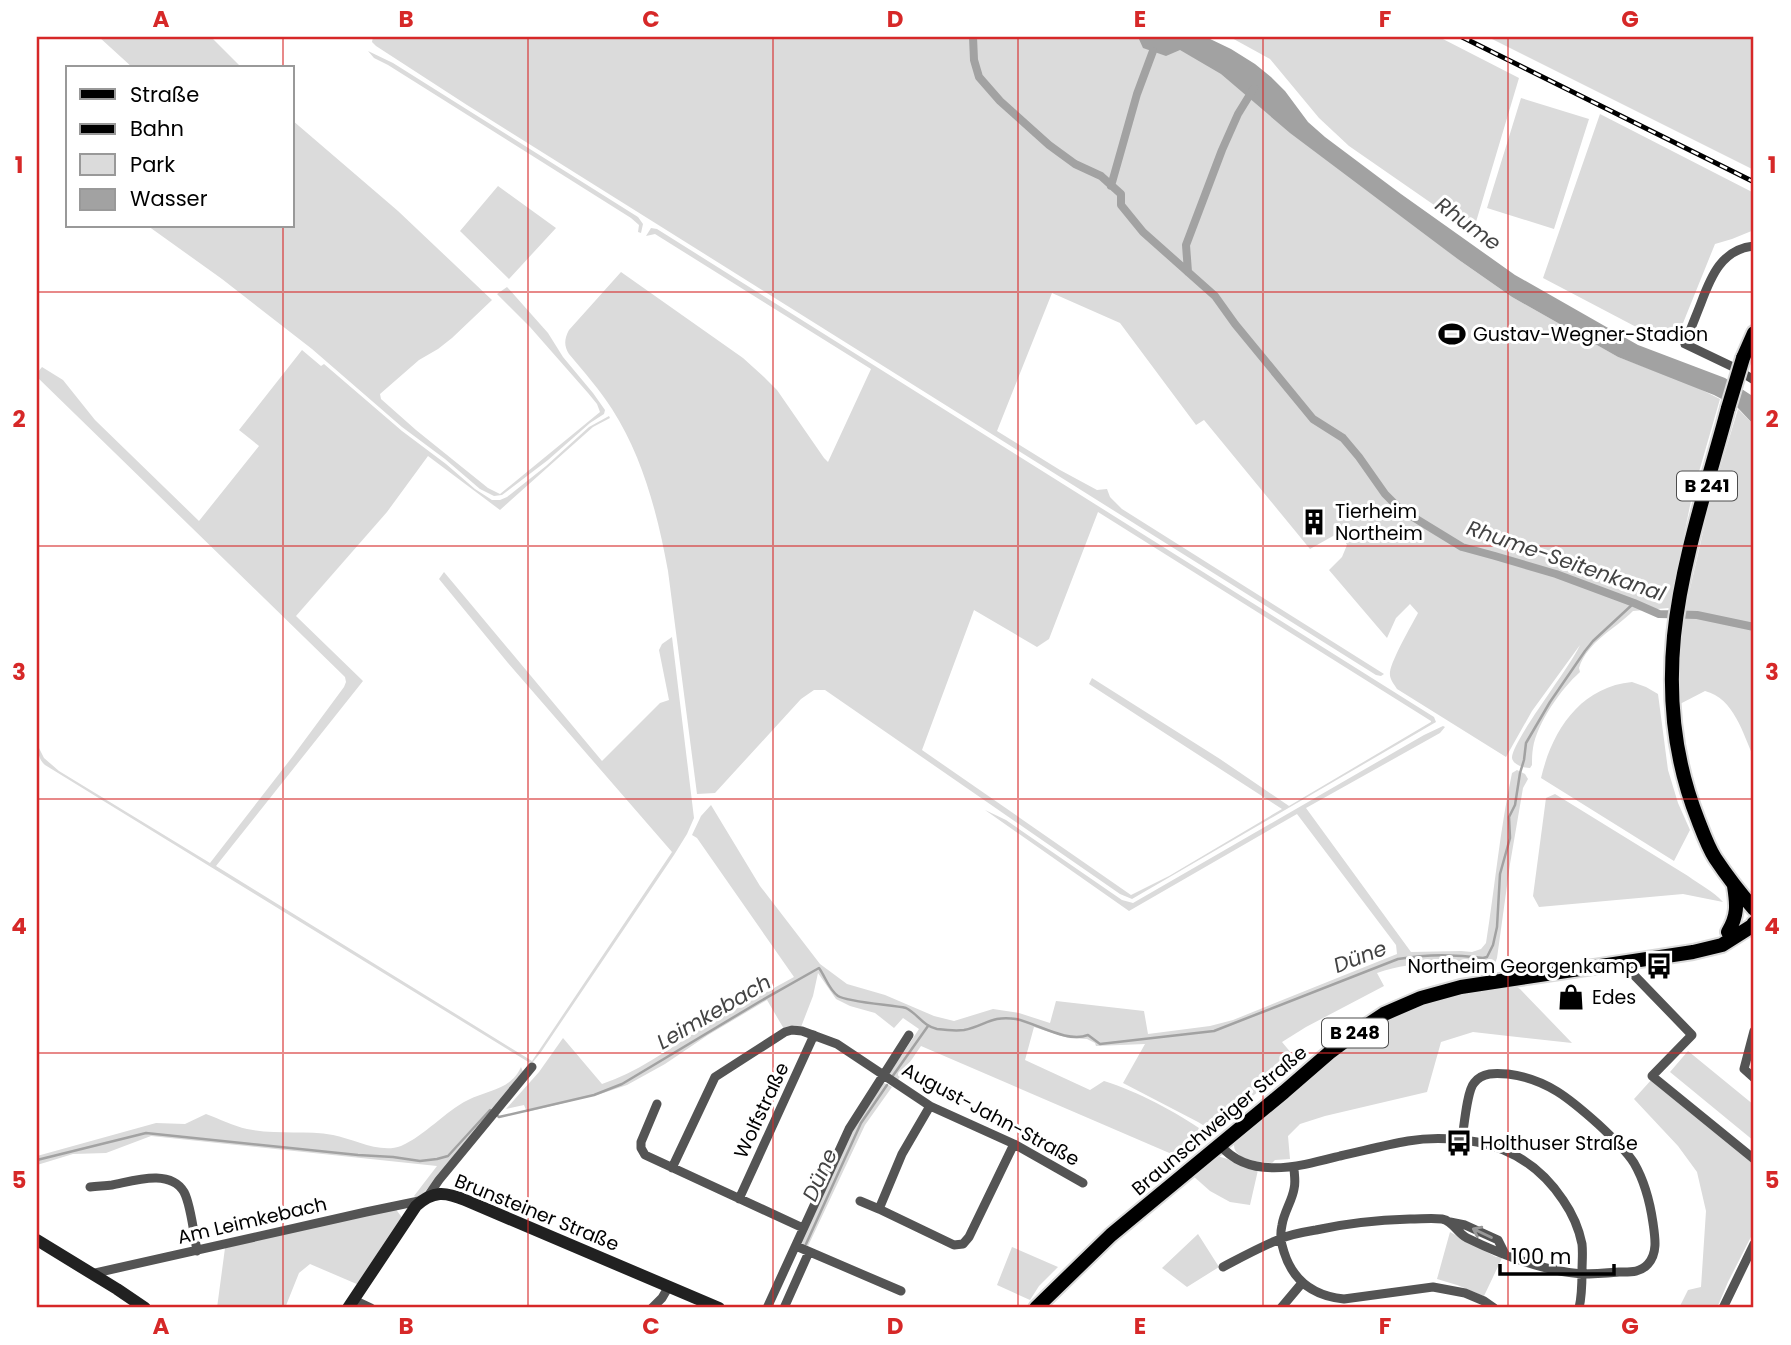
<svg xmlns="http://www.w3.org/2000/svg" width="1791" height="1345" font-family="Poppins,sans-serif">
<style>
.green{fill:#dbdbdb;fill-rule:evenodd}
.water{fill:#a2a2a2}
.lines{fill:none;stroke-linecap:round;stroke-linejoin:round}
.stream{stroke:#a2a2a2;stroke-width:2.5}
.canal{stroke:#a2a2a2;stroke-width:8}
.primary-casing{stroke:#dbdbdb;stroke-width:18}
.street{stroke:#545454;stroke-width:9}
.secondary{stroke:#212121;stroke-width:12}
.primary{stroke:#000;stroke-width:14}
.rail-casing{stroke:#000;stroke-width:5}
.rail{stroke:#fff;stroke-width:2.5;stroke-dasharray:8;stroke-linecap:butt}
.primary-bridge-casing{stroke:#dbdbdb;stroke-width:18;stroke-linecap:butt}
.primary-bridge{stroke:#000;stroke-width:14}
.oneway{stroke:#989898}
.grid{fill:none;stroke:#d62828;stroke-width:2;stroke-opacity:0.55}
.labels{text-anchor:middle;stroke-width:6;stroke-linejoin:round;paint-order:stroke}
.shield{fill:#fff;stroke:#4c4c4c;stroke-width:2}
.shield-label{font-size:18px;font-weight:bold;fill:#000}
.poi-label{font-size:19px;fill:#000;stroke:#fff;text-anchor:start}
.street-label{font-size:19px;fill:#000;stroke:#fff}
.water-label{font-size:21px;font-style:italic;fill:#434343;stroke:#fff}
.neatline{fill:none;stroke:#d62828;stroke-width:2.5}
.grid-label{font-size:23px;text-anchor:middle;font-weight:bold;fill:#d62828}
</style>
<rect width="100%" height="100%" fill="#fff"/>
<path class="green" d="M 99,37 L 211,37 L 242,68 L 133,68 Z
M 373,37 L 1152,37 L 1203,57 L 1459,260 L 1512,297 L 1618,357 L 1692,385 L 1720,399 L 1692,496 L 1669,608 L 1633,611 C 1614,630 1588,641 1579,668 L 1580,672 C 1561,689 1537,723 1533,748 C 1532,754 1532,760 1532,765 L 1530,768 C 1524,768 1513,765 1512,758 C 1511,742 1571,666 1580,645 L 1532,711 L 1506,757 L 1397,689 C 1394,684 1389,679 1390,672 C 1392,659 1411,626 1418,613 L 1410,604 L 1396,618 L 1387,638 L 1329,570 L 1342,557 L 1347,545 L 1340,532 L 1310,549 L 1204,420 L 1196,425 L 1120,323 L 1052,293 L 997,431 L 1060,470 L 1097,490 L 1107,489 L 1110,497 L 1122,509 L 1384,674 L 1381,676 L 1376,675 L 467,105 L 376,46 L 372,42 Z
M 1230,37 L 1439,37 L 1519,78 L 1473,232 L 1349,146 L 1319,118 L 1270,59 Z
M 1488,37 L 1754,37 L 1754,170 Z
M 368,51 L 393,63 L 638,217 L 643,224 L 641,233 L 638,232 L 639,225 L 631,218 L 388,65 L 374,58 Z
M 1521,98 L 1589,119 L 1554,229 L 1487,208 Z
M 1600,114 L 1754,193 L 1754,230 L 1732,239 L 1715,244 L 1679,333 L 1661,340 L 1543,278 Z
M 292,120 L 398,211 L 492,300 L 452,338 L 438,349 L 419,360 L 380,394 L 381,399 L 416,430 L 488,488 L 500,494 L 600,412 L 597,404 L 588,393 L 530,327 L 497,294 L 507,287 L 548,333 L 563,357 L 593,393 L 605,410 L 604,414 L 590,423 L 548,460 L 502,495 L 494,496 L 480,489 L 445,459 L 402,427 L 312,349 L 222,279 L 148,226 L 292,226 Z
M 498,186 L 556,228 L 509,279 L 460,231 Z
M 651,228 L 657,229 L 1434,717 L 1436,722 L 1132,899 L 1120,894 L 825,690 L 814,690 L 801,699 L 715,793 L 697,794 L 668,571 C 658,516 643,457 612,409 C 600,390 584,372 569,354 C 564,346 564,339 569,330 L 621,272 L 743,358 L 764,377 L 777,390 L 824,458 L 828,462 L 871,369 L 655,234 L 646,236 ZM 1098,512 L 1431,721 L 1431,722 L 1289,806 L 1220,759 L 1092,678 L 1089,684 L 1282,809 L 1169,876 L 1131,895 L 922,750 L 974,610 L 1037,647 L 1049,639 Z
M 302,350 L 321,366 L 324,364 L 402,431 L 446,464 L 475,489 L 492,500 L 500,500 L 507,497 L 546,466 L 589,427 L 609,416 L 610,418 L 593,427 L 500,510 L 428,456 L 387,512 L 296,616 L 363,681 L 216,866 L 532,1061 L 672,852 L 508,663 L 439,579 L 444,572 L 602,761 L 660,703 L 669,700 L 659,650 L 662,644 L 672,637 L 694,818 L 687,834 L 674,855 L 541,1052 L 533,1062 L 530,1063 L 45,765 C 39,760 38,753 38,746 L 44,758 L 59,771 L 210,863 L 293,756 L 344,687 L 346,682 L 345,677 L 37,377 L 37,373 L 42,367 L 63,380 L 95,420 L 199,521 L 259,446 L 239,430 Z
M 1738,409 L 1754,425 L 1754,758 C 1743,734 1734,698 1705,691 L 1678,705 L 1678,667 L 1681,628 L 1710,502 Z
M 1632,682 L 1646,687 L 1658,694 L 1668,770 L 1678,803 L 1690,830 L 1674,861 L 1541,778 C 1552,731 1580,687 1632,682 Z
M 1443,726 L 1445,727 L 1440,733 L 1306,808 L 1411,952 L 1461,951 L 1472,952 L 1481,949 L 1486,943 C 1495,886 1500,829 1512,773 L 1517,770 L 1525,774 L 1528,779 L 1523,788 L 1510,864 L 1497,958 L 1494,966 L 1490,967 C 1452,963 1414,960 1377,973 L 1384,986 L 1306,1027 L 1282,1042 L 1297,1060 L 1211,1130 L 1198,1122 L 1123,1083 L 1145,1044 L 1096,1046 L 1095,1043 L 1087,1039 L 1068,1038 L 1034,1027 L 1025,1060 L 1090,1090 L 1104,1081 C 1137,1091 1176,1112 1205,1132 L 1200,1136 L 1200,1141 L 1181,1158 L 921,1046 L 897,1081 L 889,1074 L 919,1029 L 903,1018 L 894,1028 L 875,1013 L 850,1006 L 836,999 L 818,973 L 813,996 L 801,1027 L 793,1025 L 784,1029 L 767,1000 L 708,1035 L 665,1064 L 627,1085 L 600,1094 L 527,1112 L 524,1105 L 506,1109 L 539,1072 L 563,1038 L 602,1084 C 636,1073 667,1050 698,1031 C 729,1012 762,995 794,977 L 697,838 L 692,835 L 701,816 L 711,805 L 760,886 L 820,964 L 847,984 L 885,995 L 934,1016 L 954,1021 L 993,1009 L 1019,1013 L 1050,1023 L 1056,1001 L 1144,1011 L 1148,1034 L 1210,1026 L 1233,1020 L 1397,954 L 1396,945 L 1297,814 L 1129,911 L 985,810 L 1006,820 L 1122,900 L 1133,903 L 1424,735 Z
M 1555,794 L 1688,876 C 1700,885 1713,891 1723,902 L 1683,894 L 1539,907 L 1533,896 L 1546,798 Z
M 1511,983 L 1520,989 L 1572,1043 L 1473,1032 L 1441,1042 L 1427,1092 L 1325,1116 L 1300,1124 L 1288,1136 L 1290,1159 L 1275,1160 L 1272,1163 C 1257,1162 1226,1159 1236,1138 L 1344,1047 L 1392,1015 L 1442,997 Z
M 1688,1051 L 1754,1105 L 1754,1141 L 1670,1072 Z
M 521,1067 L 524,1074 L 422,1195 L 417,1198 L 414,1196 L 437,1166 L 151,1136 L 106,1153 L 73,1154 L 37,1165 L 37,1156 L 156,1123 L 185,1124 L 206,1114 C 220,1119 233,1126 247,1129 C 275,1135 305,1130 333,1135 C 354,1139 380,1154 401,1146 C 426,1135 444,1112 468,1100 C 487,1090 511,1090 521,1067 Z
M 1652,1079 L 1754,1164 L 1754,1231 L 1728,1282 L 1717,1308 L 1679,1308 L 1688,1290 L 1701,1287 L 1706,1211 L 1697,1172 L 1678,1146 L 1634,1099 Z
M 884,1083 L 892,1087 L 865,1125 L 808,1246 L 800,1243 L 855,1123 L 881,1084 Z
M 1214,1156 C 1229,1157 1243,1167 1258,1170 L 1250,1205 L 1230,1202 L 1210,1191 L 1192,1175 Z
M 395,1208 L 403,1219 L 359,1285 L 310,1264 L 299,1273 L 285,1308 L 217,1308 L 225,1248 Z
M 1450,1232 L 1496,1257 L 1503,1256 L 1484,1296 L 1457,1285 L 1437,1279 Z
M 1198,1234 L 1219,1267 L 1187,1287 L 1162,1268 Z
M 1012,1247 L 1058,1267 L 1039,1286 L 1030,1300 L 997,1285 Z"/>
<path class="water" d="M 1138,37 L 1206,37 L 1231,49 L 1255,64 L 1271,77 L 1285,91 L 1308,122 L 1325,137 L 1401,194 L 1515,275 L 1638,345 L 1725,378 L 1754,397 L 1754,425 L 1737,407 L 1714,395 L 1618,357 L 1512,297 L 1459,260 L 1290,133 L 1221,74 L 1180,50 L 1166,56 L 1143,48 Z"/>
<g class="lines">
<path class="stream" d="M 892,1077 L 928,1026
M 37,1160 L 146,1133 L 358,1155 L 393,1157 L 420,1161 L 437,1159 L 448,1156 L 490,1110 L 499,1117 L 594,1095 L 622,1084 L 759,1002 L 819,968 C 825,976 829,990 838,996 C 847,1002 892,1005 906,1008 C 918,1014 923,1026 937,1029 C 945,1030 956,1031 964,1030 C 985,1026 991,1015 1016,1019 C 1038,1024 1067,1043 1088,1035 L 1100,1044 L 1214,1031 L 1398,959 C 1426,954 1454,954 1483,958 L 1487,957 L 1493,945 L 1497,927 L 1500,874 L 1510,838 L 1509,817 L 1515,805 L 1520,773 L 1524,760 L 1526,743 L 1550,702 L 1585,651 L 1593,641 L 1634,603
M 806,1244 L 861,1123 L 887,1085"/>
<path class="canal" d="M 973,37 L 974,60 L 979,77 L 1000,101 L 1049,145 L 1075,164 L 1101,176 L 1121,194 L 1121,205 L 1143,232 L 1215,296 L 1235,324 L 1313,419 L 1343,438 L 1359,457 L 1385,494 L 1400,509 L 1462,547 L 1495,556 L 1556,574 L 1634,603 L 1659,614 L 1697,615 L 1754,627
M 1111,186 L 1137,94 L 1153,51
M 1188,272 L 1186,245 L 1222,150 L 1238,114 L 1254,88"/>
<g class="primary-casing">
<path id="primary" d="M 1743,358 L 1754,333
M 1728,408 C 1708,483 1682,559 1674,636 C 1668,698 1675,762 1698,820 C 1703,833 1708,847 1715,858 C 1727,876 1740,893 1754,909
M 1728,932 C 1738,915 1737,905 1734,886
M 1036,1308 L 1111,1235 L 1284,1092 L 1329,1053 L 1357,1032 L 1384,1014 L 1421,998 L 1461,987 L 1693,952 L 1722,945 L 1752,926 L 1754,923"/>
</g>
<path class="street" d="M 1754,246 C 1722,249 1711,276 1701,303 C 1696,316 1690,330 1685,344 L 1731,366 L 1754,380
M 1625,963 L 1632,973 L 1692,1035 L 1652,1076 L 1754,1159
M 1754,1031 L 1744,1069 L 1754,1078
M 657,1104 L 641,1142 L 641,1148 L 645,1155 L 803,1228
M 930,1106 L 902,1154 L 879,1209 L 954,1245 L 963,1244 L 969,1237 L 1014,1144
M 1220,1145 C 1250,1181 1301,1166 1340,1156 C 1363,1151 1385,1145 1408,1141 C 1431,1137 1454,1138 1477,1142 C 1514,1149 1543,1170 1563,1200 C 1572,1213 1579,1229 1582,1244 C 1583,1253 1582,1262 1582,1271 C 1582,1284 1582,1296 1579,1308
M 1294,1167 C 1294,1174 1296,1182 1294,1189 C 1292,1201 1284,1212 1282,1225 C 1280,1234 1281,1244 1284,1252 C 1293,1281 1314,1296 1344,1299 L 1433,1287 L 1465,1293 L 1484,1301 L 1494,1308
M 672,1168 L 715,1077 L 785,1032 L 792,1030 L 802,1031 L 837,1044 L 930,1106 L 1014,1144 L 1083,1183
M 90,1187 C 98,1186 105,1186 112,1185 C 133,1181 170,1168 184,1192 C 191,1205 194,1235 197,1251
M 428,1196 L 439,1180 L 532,1067
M 739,1199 L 814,1035
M 860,1201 L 879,1209
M 1450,1222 L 1465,1225 L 1498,1240 L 1505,1254
M 796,1246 L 901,1291
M 1223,1267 C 1242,1257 1260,1247 1280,1239 C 1291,1234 1304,1232 1316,1230 C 1347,1223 1378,1220 1410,1219 C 1421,1219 1432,1218 1442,1219 C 1453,1221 1457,1233 1467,1238 C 1502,1255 1542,1271 1582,1274 C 1594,1274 1607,1273 1619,1272 C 1630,1272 1640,1273 1648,1264 C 1658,1253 1655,1237 1653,1223 C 1650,1202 1645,1182 1634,1163 C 1625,1149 1611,1136 1598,1124 C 1570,1099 1547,1079 1508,1074 C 1496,1073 1482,1072 1474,1083 C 1467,1091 1464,1127 1462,1139
M 91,1274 L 366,1212 L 419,1201
M 354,1300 L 371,1308
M 652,1308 L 662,1298 L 669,1286
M 767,1308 L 849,1129 L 909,1035
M 784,1308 L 809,1252
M 1281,1308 L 1302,1283
M 1723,1308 L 1754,1244"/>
<path class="secondary" d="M 37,1240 L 117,1289 L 145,1308
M 348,1308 L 416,1206 C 433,1190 446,1192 465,1200 L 719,1308"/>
<use href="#primary" class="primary"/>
<g class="rail-casing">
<path id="rail" d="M 1462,37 L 1754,182"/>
</g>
<use href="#rail" class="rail"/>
<g class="primary-bridge-casing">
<path id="primary-bridge" d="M 1728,408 L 1743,358"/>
</g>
<use href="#primary-bridge" class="primary-bridge"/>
</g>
<defs><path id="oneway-shaft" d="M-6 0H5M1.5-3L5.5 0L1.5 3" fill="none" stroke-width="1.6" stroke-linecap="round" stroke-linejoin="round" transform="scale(1.75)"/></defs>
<use class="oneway" href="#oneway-shaft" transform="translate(1482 1233) rotate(-155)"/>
<path class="grid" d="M 283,37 L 283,68M 528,37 L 528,1308M 773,37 L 773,1308M 1018,37 L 1018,1308M 1263,37 L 1263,1308M 1508,37 L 1508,1308M 283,226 L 283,1308M 37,292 L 1754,292M 37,546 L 1754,546M 37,799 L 1754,799M 37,1053 L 1754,1053"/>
<defs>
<g id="stadium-bare" transform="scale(2.1)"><path d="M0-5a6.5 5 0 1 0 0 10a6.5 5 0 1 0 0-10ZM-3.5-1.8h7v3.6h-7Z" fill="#000" stroke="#fff" stroke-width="2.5" paint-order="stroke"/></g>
<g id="building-bare" transform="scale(2.1)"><path d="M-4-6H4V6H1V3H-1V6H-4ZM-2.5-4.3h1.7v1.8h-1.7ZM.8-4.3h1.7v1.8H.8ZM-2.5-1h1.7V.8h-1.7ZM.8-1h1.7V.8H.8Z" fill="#000" stroke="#fff" stroke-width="2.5" paint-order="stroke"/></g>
<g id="bus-bare" transform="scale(2.1)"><path d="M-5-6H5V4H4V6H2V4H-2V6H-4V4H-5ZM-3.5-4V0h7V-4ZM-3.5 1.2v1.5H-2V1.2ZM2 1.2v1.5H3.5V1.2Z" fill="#000" stroke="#fff" stroke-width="2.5" paint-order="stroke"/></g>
<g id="shop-bare" transform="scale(2.1)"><path d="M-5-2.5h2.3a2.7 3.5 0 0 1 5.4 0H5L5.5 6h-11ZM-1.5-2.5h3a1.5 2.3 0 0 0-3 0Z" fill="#000" stroke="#fff" stroke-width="2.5" paint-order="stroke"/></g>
</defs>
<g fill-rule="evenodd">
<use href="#stadium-bare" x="1452" y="334"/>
<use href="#building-bare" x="1314" y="522"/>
<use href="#bus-bare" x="1659" y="966"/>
<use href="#shop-bare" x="1571" y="997"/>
<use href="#bus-bare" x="1459" y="1143"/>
</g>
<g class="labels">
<g class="shield">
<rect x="1677" y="471.5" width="60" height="29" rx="5"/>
<rect x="1322" y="1018.5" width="66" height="29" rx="5"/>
</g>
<g class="shield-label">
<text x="1707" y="492">B 241</text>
<text x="1355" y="1039">B 248</text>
</g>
<g class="poi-label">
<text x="1473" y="341">Gustav-Wegner-Stadion</text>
<text x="1335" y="518">Tierheim<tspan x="1335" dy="22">Northeim</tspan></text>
<text x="1638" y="973" text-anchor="end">Northeim Georgenkamp</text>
<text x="1592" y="1004">Edes</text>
<text x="1480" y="1150">Holthuser Straße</text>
</g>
<g class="street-label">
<text transform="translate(761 1110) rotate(-65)" y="7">Wolfstraße</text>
<text transform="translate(991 1114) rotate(28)" y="7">August-Jahn-Straße</text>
<text transform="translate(1219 1120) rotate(-40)" y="7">Braunschweiger Straße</text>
<text transform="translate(537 1212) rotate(22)" y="7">Brunsteiner Straße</text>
<text transform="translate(252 1220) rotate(-13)" y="7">Am Leimkebach</text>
</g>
<g class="water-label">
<text transform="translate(1468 224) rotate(36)" y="7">Rhume</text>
<text transform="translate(1566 561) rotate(19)" y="7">Rhume-Seitenkanal</text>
<text transform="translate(1360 957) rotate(-21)" y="7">Düne</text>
<text transform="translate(714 1012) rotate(-30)" y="7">Leimkebach</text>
<text transform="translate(820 1175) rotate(-66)" y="7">Düne</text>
</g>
</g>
<rect width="1791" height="1345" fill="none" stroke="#ffffff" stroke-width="77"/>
<rect x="66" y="66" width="228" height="161" fill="#ffffff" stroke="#999999" stroke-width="2"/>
<rect x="80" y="89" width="35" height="10" fill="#000000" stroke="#999999" stroke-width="2"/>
<text x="130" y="102" font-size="21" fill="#000000">Straße</text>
<rect x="80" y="124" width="35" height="10" fill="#000000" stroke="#999999" stroke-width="2"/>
<text x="130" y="136" font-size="21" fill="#000000">Bahn</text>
<rect x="80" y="154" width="35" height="21" fill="#dbdbdb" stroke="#999999" stroke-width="2"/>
<text x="130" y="172" font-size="21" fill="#000000">Park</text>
<rect x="80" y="189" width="35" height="21" fill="#a2a2a2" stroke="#999999" stroke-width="2"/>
<text x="130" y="206" font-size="21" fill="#000000">Wasser</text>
<path d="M1500 1264v10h114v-10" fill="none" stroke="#000000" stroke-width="3.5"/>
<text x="1511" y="1264" font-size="21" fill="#000000" stroke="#ffffff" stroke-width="5" paint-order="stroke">100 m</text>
<rect x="38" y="38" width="1714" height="1268" class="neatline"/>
<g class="grid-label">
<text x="161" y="27">A</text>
<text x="406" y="27">B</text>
<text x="651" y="27">C</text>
<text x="895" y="27">D</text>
<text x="1140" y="27">E</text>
<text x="1385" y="27">F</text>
<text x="1630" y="27">G</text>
<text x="19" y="173">1</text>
<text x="1772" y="173">1</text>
<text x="19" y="427">2</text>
<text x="1772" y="427">2</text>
<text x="19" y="680">3</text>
<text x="1772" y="680">3</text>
<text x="19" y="934">4</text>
<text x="1772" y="934">4</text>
<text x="19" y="1188">5</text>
<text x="1772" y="1188">5</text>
<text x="161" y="1334">A</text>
<text x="406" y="1334">B</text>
<text x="651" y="1334">C</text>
<text x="895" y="1334">D</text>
<text x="1140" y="1334">E</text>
<text x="1385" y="1334">F</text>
<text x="1630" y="1334">G</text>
</g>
</svg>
